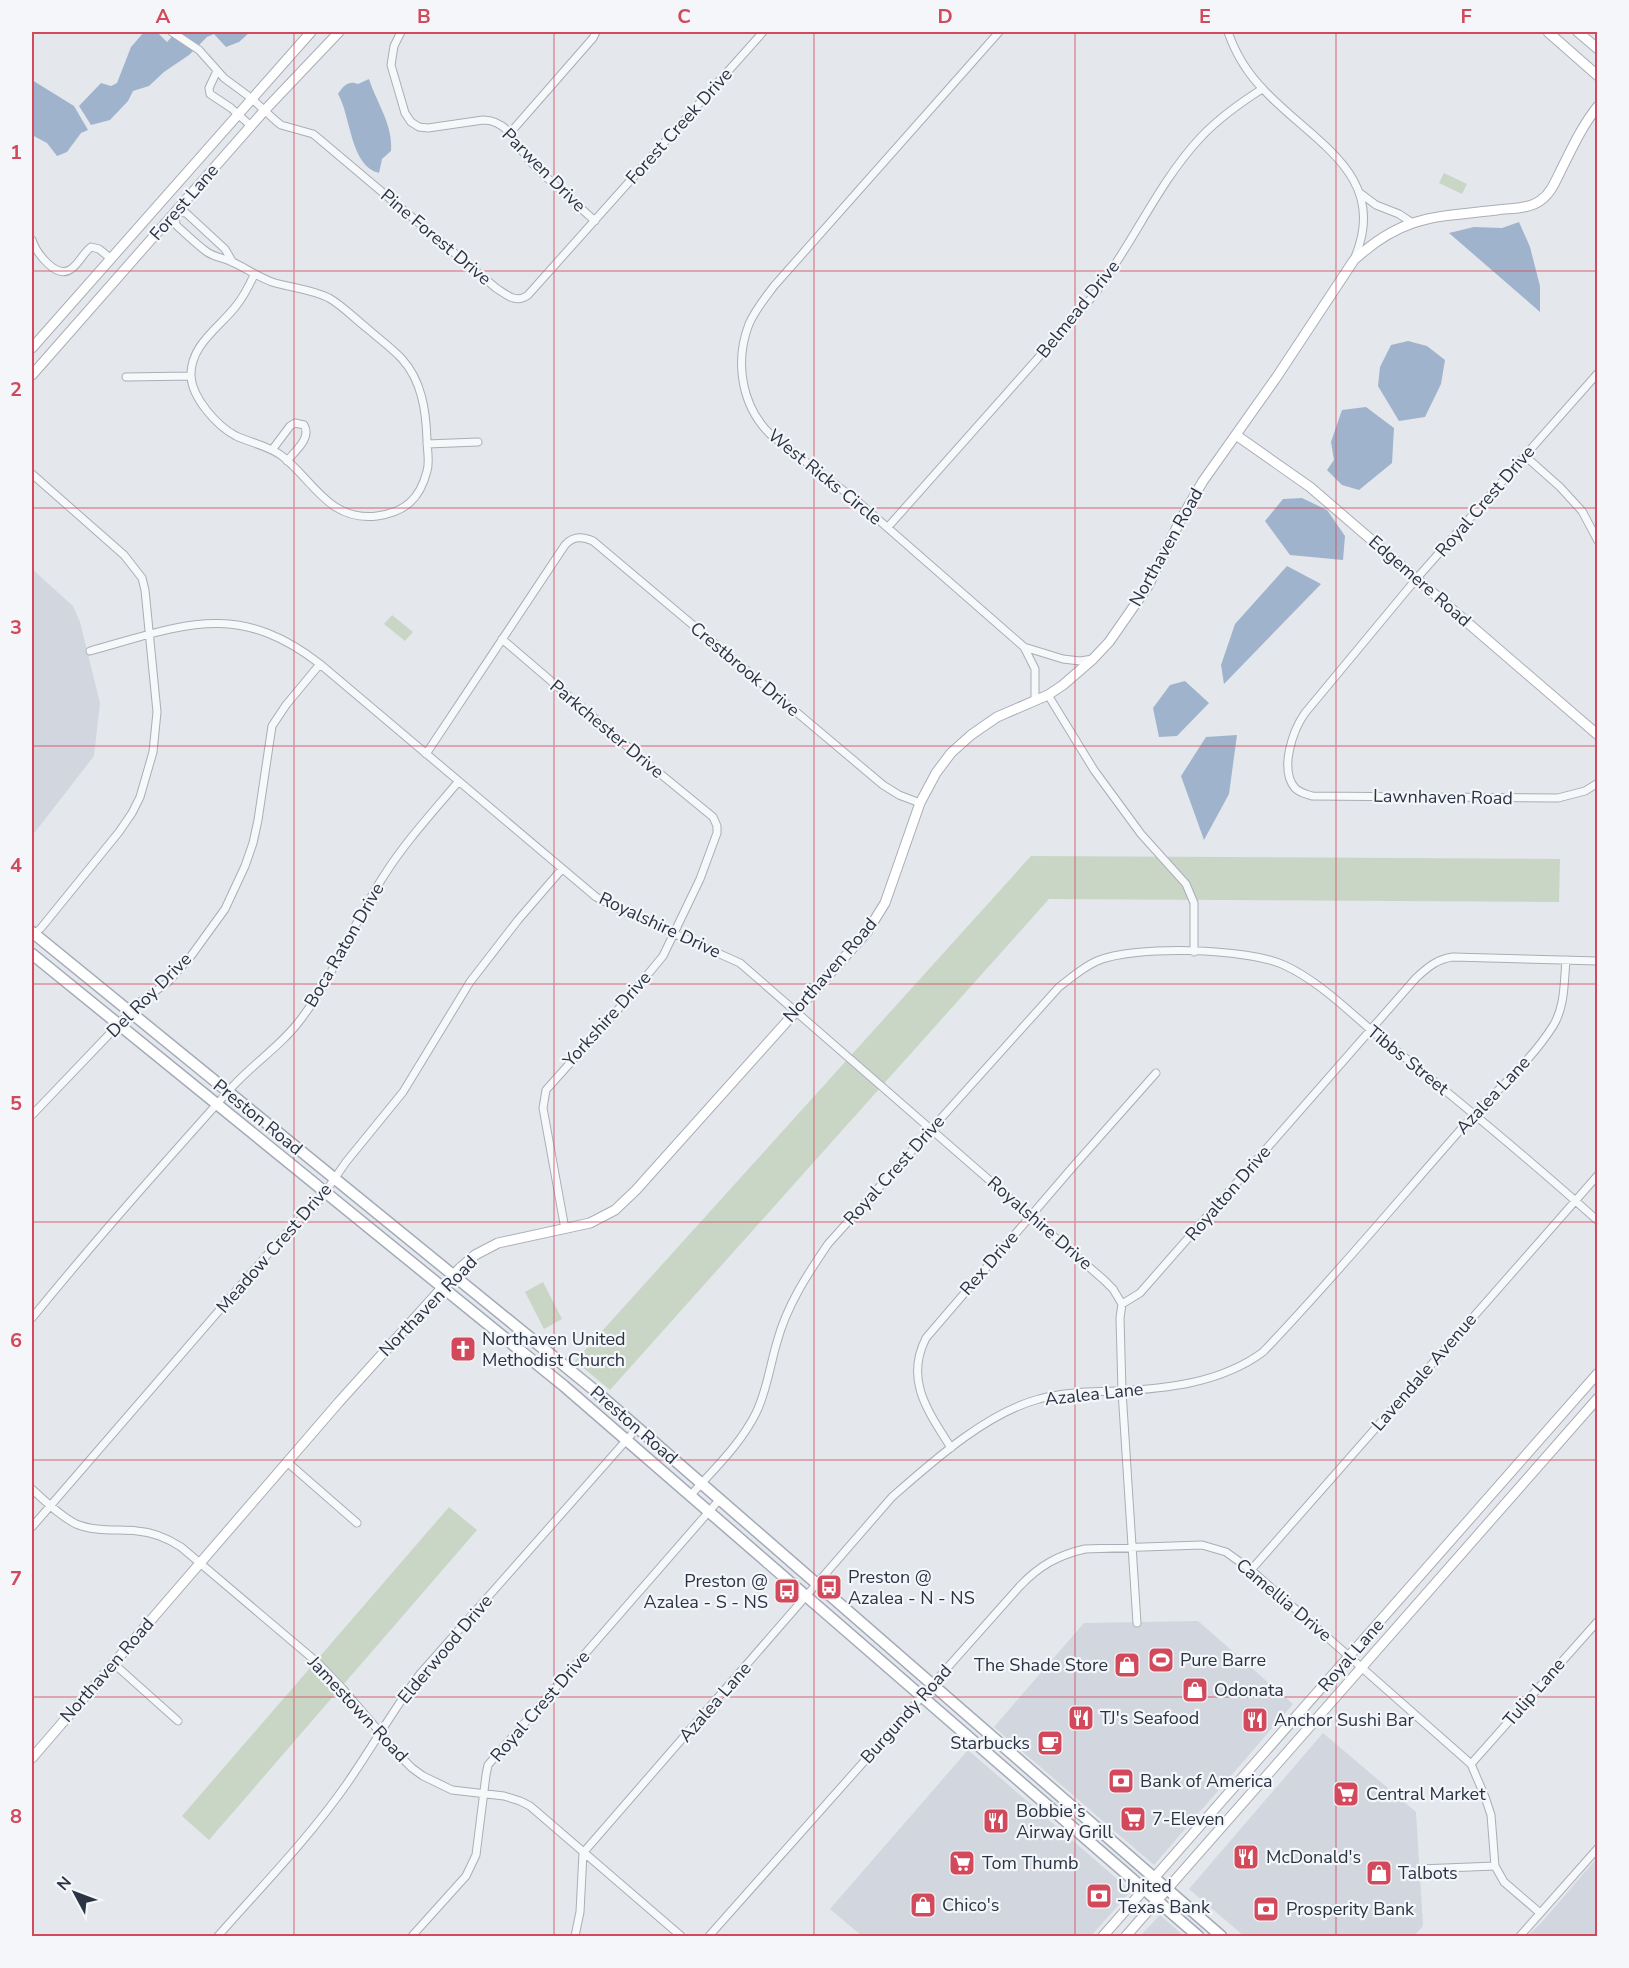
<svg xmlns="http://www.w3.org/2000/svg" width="1629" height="1968" font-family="'Nunito Sans',sans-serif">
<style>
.built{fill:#d2d6de}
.green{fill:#c9d6c5}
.water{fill:#9fb4cc}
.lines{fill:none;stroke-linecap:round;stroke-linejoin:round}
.street-casing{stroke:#a9aeb7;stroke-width:9}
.secondary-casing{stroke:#a9aeb7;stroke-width:11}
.primary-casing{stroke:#a3abb8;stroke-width:13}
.street{stroke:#f7f8fa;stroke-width:7}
.secondary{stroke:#fff;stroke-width:9}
.primary{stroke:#fff;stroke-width:10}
.grid{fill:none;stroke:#d1495b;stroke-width:1.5;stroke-opacity:0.55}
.labels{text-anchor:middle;stroke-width:4.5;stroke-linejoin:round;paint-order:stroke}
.street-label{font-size:18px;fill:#2b3445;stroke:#f4f6f9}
.poi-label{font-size:18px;fill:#2b3445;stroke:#f4f6f9;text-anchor:start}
.neatline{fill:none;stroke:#d1495b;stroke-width:2}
.grid-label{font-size:20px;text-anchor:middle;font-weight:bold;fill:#d1495b}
</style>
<rect width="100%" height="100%" fill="#e4e7ec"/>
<path class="built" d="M 32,569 L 73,606 L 80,622 L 100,703 L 94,756 L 32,836 Z
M 1198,1621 L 1293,1704 L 1154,1865 L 994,1727 L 1084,1623 Z
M 1323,1733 L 1416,1812 L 1423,1926 L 1414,1936 L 1244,1936 L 1189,1889 Z
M 968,1750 L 1131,1891 L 1091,1936 L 862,1936 L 830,1909 Z
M 1597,1858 L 1597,1936 L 1527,1936 L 1541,1923 Z
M 1160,1915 L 1184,1936 L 1140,1936 Z"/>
<path class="green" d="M 1444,173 L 1467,184 L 1462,194 L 1439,183 Z
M 392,615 L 413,632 L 405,641 L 384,624 Z
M 1031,856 L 1560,859 L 1559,902 L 1049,899 L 610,1390 L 575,1361 Z
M 543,1282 L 562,1319 L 544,1329 L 525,1292 Z
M 449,1507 L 477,1530 L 209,1840 L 182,1816 Z"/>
<path class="water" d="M 144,32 L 157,32 L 167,42 L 176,32 L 250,32 L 239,42 L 226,47 L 214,34 L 207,37 L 189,55 L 164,72 L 149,86 L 133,91 L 128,101 L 110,120 L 91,125 L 79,106 L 101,83 L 111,86 L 117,83 L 131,47 Z
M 369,79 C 377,104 393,124 391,151 L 382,159 L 379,173 C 350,166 351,116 338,94 C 343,86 348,80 358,84 Z
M 32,80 L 74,106 L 88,130 L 81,133 L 67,152 L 57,156 L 47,143 L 32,135 Z
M 1519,222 L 1530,247 L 1540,286 L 1540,312 L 1449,233 L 1474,227 L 1502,228 Z
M 1408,341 L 1427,346 L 1445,360 L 1441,384 L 1425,417 L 1399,421 L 1378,386 L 1380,367 L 1391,345 Z
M 1366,407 L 1394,428 L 1392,463 L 1359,490 L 1342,485 L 1327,470 L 1334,460 L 1331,442 L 1342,410 Z
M 1302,498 L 1327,510 L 1345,536 L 1343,560 L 1290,555 L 1265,521 L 1283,499 Z
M 1287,566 L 1321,584 L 1224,684 L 1221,665 L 1235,624 Z
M 1185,681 L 1209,703 L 1177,736 L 1159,737 L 1153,708 L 1170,685 Z
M 1237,735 L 1229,794 L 1204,840 L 1181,776 L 1206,737 Z"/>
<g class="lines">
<g class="street-casing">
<path id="street" d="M 172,32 L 199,50 L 224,78 L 251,98 L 276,121 L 281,125 L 313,134 L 318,138 L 496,288 C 507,295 516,304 528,295 L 763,32
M 401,32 L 394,46 L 391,65 L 405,113 L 411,122 L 419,127 L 428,128 L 483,120 C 493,120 501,124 508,131 C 515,139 522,152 530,161 C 550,182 573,201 595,221
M 999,32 L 774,286 C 765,298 755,310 749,324 C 734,363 742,407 771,435 L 857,501 L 1024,647 L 1063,659 L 1080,661 L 1093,659
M 1228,32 C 1235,52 1248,74 1264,90 C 1311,141 1390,174 1355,257
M 217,71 L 209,88 L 210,94 L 231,108 L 251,126
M 510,133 L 593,38 L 596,32
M 1360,193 L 1376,205 L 1399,214 L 1411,222
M 32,240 C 36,252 56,280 71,269 C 79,264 83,253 91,247 L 99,249 L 110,258
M 232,261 L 225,249 L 186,213 L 175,212 L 176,225 C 186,234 196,244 207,252 C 214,257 224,258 232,262 C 246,268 258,277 272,282 C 291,288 311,289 329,298 C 343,306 355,319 368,329 C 379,339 392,348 402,359 C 422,381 426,411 427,440 C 427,450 430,461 427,471 C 420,499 405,512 377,516 C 329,522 313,480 282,456 C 269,446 251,443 236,436 C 217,426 192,398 191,376 C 190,345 219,328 236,306 C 244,296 249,286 254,275
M 1598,373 L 1417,578 L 1305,713 C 1293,730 1279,769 1295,788 C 1300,793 1306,794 1312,796 L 1558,798 L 1585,791 L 1598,783
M 126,377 L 191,376
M 427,444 L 478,442
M 272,450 L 290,426 L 295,423 L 304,425 C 312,438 295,451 287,461
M 1524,455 L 1560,487 L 1582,511 L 1598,541
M 32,474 L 124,555 L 142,578 L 145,590 L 157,712 L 153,752 L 140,797 L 132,813 L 119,832 L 41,928 L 32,936
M 888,527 L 1093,296 C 1132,246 1157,184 1201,137 C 1219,118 1240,103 1262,89
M 502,639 L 641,758 L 713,817 L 717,826 L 717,833 L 700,879 L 663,956 L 630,996 L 546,1090 L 543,1108 L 565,1229
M 1024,647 L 1035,669 L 1035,700
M 90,651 C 181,626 237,599 320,664 L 596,897 L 619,909 L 740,963 L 1104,1280 L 1113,1289 L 1122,1304
M 1048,695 L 1094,770 L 1141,834 L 1186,884 L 1194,903 L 1194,952
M 426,754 L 565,545 C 573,536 582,536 593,541 L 883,785 L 899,795 L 920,803
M 32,1115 L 140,1002 L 168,982 L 191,956 L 225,909 L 245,866 L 253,843 L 258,820 L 272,726 L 286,705 L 320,664
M 1122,1304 L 1140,1293 L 1416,978 C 1428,967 1437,959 1453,957 L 1598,961
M 1122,1304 L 1120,1318 L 1122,1391 L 1137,1623
M 32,1318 C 97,1238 165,1162 233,1086 C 255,1062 282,1045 301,1019 C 335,974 354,921 385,874 C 406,841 433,812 458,782
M 951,1448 C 929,1412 904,1381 926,1338 L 1071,1169 L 1156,1073
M 287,1462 L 357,1523
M 32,1489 C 45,1501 60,1516 76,1524 C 95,1532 118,1529 137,1531 C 154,1532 167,1538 181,1547 L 318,1663 L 342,1688 L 401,1757 L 412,1768 L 423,1776 L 452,1790 L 504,1796 L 520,1801 L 530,1806 L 681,1936
M 690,1496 C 714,1469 740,1445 756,1413 C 767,1391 770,1365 777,1342 C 787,1305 807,1275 828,1244 L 1059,987 C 1071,978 1083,967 1097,961 C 1134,945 1247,948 1284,965 C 1321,982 1351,1014 1382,1039 C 1455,1098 1528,1158 1598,1221
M 32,1527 L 280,1240 L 319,1201 L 346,1162 L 403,1092 L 470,982 L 518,920 L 562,869
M 1251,1570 L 1598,1175
M 113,1663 L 178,1721
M 1471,1764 L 1598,1621
M 1420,1869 L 1495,1866
M 218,1936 C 261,1887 308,1839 346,1785 C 371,1749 393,1710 420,1674 L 638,1427
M 412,1936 L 466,1876 L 476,1855 L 486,1775 L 488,1765 L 719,1500
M 575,1936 L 580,1912 L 583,1853 L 892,1497 C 932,1462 986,1413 1039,1399 C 1063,1392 1090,1392 1116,1391 C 1166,1389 1221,1383 1263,1352 C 1332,1280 1396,1203 1462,1128 C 1492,1094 1529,1064 1553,1026 C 1565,1007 1564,982 1566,960
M 709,1936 L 1020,1586 C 1039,1566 1058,1555 1085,1549 L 1202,1545 L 1226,1552 L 1251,1570 L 1471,1764 L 1485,1797 L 1491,1815 L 1495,1866 L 1504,1882 L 1540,1913
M 1520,1936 L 1598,1848"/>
</g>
<g class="secondary-casing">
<path id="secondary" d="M 1548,32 L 1598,76
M 1578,32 L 1598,49
M 32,348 L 311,32
M 32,375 L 264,111 L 339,32
M 1236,435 L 1310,487 L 1598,735
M 32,1758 L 339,1402 L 459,1269 L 475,1255 L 498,1243 L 590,1223 L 615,1210 L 636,1190 L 867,932 L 885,903 L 920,803 L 936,773 L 951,753 L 971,735 L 997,717 L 1048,695 L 1063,685 L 1093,659 L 1109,642 L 1148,586 L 1181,519 L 1203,481 L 1276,378 L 1354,260 C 1403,215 1435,217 1497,210 C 1511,208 1530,209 1541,200 C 1551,193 1556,180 1561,170 C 1572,148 1582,126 1598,106
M 1103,1936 L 1598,1373
M 1126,1936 L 1598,1398"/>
</g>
<g class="primary-casing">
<path id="primary" d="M 32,932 L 593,1389 L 1221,1936
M 32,954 L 564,1386 L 1198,1936"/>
</g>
<use href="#street" class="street"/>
<use href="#secondary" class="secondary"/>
<use href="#primary" class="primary"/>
</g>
<path class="grid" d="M 294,32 L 294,1936M 554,32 L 554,1936M 814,32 L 814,1936M 1075,32 L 1075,1936M 1336,32 L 1336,1936M 32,271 L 1598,271M 32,508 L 1598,508M 32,746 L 1598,746M 32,984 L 1598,984M 32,1222 L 1598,1222M 32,1460 L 1598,1460M 32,1697 L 1598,1697"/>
<defs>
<g id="church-square" transform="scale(1.35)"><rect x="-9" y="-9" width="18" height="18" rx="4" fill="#d1495b" stroke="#f4f6f9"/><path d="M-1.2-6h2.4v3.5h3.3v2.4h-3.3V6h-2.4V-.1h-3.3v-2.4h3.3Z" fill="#fff"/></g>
<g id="bus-square" transform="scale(1.35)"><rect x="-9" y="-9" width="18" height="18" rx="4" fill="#d1495b" stroke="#f4f6f9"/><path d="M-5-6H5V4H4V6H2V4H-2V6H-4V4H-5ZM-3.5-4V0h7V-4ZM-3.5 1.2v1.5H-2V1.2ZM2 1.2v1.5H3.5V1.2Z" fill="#fff"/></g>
<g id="stadium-square" transform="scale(1.35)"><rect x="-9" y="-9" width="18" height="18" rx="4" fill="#d1495b" stroke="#f4f6f9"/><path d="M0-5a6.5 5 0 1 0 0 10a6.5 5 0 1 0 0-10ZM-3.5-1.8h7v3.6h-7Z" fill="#fff"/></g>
<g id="shop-square" transform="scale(1.35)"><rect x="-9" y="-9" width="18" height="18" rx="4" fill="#d1495b" stroke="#f4f6f9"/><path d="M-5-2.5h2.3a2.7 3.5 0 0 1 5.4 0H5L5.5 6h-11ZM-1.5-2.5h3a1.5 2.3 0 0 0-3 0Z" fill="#fff"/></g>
<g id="restaurant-square" transform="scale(1.35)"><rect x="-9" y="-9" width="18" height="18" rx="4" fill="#d1495b" stroke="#f4f6f9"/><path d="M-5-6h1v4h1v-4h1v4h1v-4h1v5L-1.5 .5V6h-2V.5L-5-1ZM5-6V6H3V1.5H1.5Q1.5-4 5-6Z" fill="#fff"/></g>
<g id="cafe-square" transform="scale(1.35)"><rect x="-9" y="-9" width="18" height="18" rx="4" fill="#d1495b" stroke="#f4f6f9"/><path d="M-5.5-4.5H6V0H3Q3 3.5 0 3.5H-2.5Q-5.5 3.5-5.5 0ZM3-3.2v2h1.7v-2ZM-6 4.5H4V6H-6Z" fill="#fff"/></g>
<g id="bank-square" transform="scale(1.35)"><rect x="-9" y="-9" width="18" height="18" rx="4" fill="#d1495b" stroke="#f4f6f9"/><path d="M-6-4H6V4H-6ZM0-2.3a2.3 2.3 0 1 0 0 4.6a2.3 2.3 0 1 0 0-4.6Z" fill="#fff"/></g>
<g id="supermarket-square" transform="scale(1.35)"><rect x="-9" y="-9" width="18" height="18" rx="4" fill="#d1495b" stroke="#f4f6f9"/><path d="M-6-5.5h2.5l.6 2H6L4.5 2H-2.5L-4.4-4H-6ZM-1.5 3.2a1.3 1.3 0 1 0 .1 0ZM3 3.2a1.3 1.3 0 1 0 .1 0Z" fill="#fff"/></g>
</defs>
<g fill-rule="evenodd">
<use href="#church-square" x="463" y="1349"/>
<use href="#bus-square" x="829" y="1587"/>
<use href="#bus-square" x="787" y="1591"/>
<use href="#stadium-square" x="1161" y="1660"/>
<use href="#shop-square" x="1127" y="1665"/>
<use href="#shop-square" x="1195" y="1690"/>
<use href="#restaurant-square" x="1081" y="1718"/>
<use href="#restaurant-square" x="1255" y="1720"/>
<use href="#cafe-square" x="1050" y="1743"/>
<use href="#bank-square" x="1121" y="1781"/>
<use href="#supermarket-square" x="1346" y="1794"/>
<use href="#supermarket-square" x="1133" y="1819"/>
<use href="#restaurant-square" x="996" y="1821"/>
<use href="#restaurant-square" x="1246" y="1857"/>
<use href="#supermarket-square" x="962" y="1863"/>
<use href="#shop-square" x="1379" y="1873"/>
<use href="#bank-square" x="1099" y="1896"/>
<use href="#shop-square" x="923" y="1905"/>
<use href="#bank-square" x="1266" y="1909"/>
</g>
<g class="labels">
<g class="street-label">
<text transform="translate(679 126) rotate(-48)" y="6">Forest Creek Drive</text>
<text transform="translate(544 170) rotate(45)" y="6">Parwen Drive</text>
<text transform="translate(184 202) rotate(-49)" y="6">Forest Lane</text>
<text transform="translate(436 237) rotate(40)" y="6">Pine Forest Drive</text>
<text transform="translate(1078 309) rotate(-51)" y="6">Belmead Drive</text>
<text transform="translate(825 477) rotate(39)" y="6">West Ricks Circle</text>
<text transform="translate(1485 501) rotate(-49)" y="6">Royal Crest Drive</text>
<text transform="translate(1166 547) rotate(-61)" y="6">Northaven Road</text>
<text transform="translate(1420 581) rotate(41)" y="6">Edgemere Road</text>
<text transform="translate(745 669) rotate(40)" y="6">Crestbrook Drive</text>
<text transform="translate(607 729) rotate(40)" y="6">Parkchester Drive</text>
<text transform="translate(1443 797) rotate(1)" y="6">Lawnhaven Road</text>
<text transform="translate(660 925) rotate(25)" y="6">Royalshire Drive</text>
<text transform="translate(344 945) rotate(-60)" y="6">Boca Raton Drive</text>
<text transform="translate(830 970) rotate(-49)" y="6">Northaven Road</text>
<text transform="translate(149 995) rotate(-45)" y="6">Del Roy Drive</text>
<text transform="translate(607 1019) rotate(-48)" y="6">Yorkshire Drive</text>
<text transform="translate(1408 1060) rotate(39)" y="6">Tibbs Street</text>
<text transform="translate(1493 1095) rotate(-47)" y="6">Azalea Lane</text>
<text transform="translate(258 1117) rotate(39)" y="6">Preston Road</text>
<text transform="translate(894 1170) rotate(-48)" y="6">Royal Crest Drive</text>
<text transform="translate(1228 1193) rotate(-49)" y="6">Royalton Drive</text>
<text transform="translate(1040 1223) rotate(41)" y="6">Royalshire Drive</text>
<text transform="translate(274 1248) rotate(-49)" y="6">Meadow Crest Drive</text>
<text transform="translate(989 1263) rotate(-49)" y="6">Rex Drive</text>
<text transform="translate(428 1306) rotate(-46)" y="6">Northaven Road</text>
<text transform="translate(1424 1372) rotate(-49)" y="6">Lavendale Avenue</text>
<text transform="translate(1094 1394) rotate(-6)" y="6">Azalea Lane</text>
<text transform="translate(634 1425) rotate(41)" y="6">Preston Road</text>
<text transform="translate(1284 1600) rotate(40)" y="6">Camellia Drive</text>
<text transform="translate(445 1649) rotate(-50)" y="6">Elderwood Drive</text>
<text transform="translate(1351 1655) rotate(-49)" y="6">Royal Lane</text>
<text transform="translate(107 1670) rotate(-49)" y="6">Northaven Road</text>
<text transform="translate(1534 1692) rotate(-49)" y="6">Tulip Lane</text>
<text transform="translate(715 1702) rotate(-49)" y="6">Azalea Lane</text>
<text transform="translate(540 1706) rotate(-49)" y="6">Royal Crest Drive</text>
<text transform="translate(358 1709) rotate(47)" y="6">Jamestown Road</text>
<text transform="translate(906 1714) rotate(-48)" y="6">Burgundy Road</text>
</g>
<g class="poi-label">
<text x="482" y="1345">Northaven United<tspan x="482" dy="21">Methodist Church</tspan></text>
<text x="848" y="1583">Preston @<tspan x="848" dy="21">Azalea - N - NS</tspan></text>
<text x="768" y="1587" text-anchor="end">Preston @<tspan x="768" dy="21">Azalea - S - NS</tspan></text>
<text x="1180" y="1666">Pure Barre</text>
<text x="1108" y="1671" text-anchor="end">The Shade Store</text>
<text x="1214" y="1696">Odonata</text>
<text x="1100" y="1724">TJ's Seafood</text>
<text x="1274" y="1726">Anchor Sushi Bar</text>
<text x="1030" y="1749" text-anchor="end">Starbucks</text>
<text x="1140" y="1787">Bank of America</text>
<text x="1366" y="1800">Central Market</text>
<text x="1016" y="1817">Bobbie's<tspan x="1016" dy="21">Airway Grill</tspan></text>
<text x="1152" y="1825">7-Eleven</text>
<text x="1266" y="1863">McDonald's</text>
<text x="982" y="1869">Tom Thumb</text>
<text x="1398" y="1879">Talbots</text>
<text x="1118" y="1892">United<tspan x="1118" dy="21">Texas Bank</tspan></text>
<text x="942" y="1911">Chico's</text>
<text x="1286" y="1915">Prosperity Bank</text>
</g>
</g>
<rect width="1629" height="1968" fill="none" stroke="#f4f6f9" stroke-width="66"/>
<g transform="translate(75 1893) rotate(311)" stroke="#f4f6f9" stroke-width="4.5" paint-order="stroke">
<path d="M0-4.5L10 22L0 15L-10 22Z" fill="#2b3445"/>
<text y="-9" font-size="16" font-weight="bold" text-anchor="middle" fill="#2b3445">N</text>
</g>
<rect x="33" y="33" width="1563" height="1902" class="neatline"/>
<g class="grid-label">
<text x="163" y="23">A</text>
<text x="424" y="23">B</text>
<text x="684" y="23">C</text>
<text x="945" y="23">D</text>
<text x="1205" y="23">E</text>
<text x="1466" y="23">F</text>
<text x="16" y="159">1</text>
<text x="16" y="396">2</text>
<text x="16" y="634">3</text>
<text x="16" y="872">4</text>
<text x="16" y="1110">5</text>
<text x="16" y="1347">6</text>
<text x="16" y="1585">7</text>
<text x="16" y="1823">8</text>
</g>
</svg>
